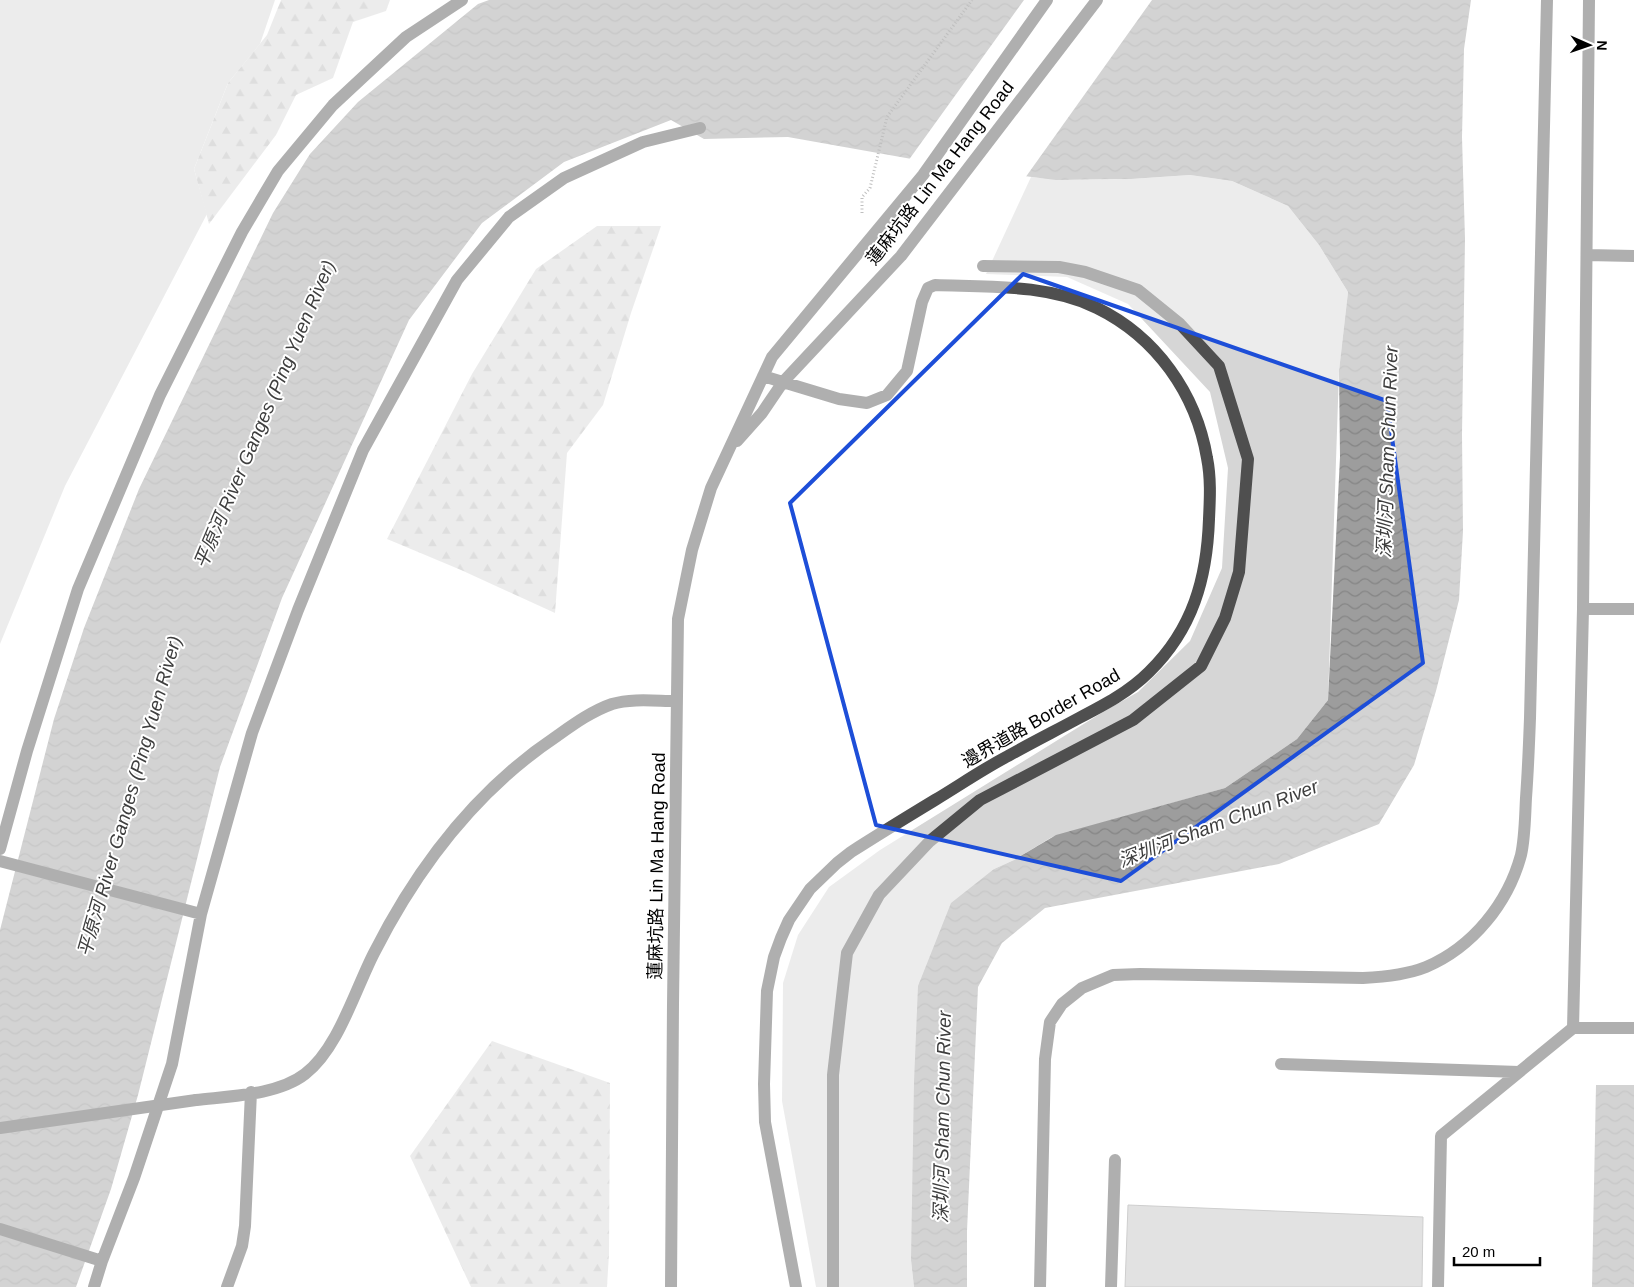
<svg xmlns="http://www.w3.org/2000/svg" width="1634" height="1287" font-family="Arial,'Noto Sans SC',sans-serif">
<defs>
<pattern id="forest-firs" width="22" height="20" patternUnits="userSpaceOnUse" patternTransform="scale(1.25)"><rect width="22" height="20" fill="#d6d6d6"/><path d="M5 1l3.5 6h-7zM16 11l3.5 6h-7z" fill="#b6b6b6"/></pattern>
<pattern id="water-waves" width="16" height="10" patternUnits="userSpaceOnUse" patternTransform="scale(1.25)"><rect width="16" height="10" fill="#9d9d9d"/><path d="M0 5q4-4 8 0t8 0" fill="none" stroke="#858585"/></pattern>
</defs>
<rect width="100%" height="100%" fill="#fff"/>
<!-- grass -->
<path fill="#d6d6d6" d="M 0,0 L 275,0 L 260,44 L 228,83 L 194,169 L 207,214 L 65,486 L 0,644 Z
M 1190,175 L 1232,181 L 1288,206 L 1319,245 L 1348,292 L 1339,371 L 1328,700 L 1297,739 L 1225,788 L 1052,837 L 1014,860 L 994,869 L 911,1260 L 914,1287 L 816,1287 L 782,1101 L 783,983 L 798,935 L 829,887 L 880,850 L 1103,712 L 1138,692 L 1190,641 L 1222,568 L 1228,468 L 1210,392 L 1128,304 L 1067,277 L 986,274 L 1031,177 C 1084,183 1137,179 1190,175 Z"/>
<!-- forest -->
<path fill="url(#forest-firs)" d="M 281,0 L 390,0 L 386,11 L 353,22 L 333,78 L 296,95 L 276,135 L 209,224 L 194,169 L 228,83 L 267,35 Z
M 597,226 L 661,226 L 631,313 L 603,405 L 567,453 L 555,613 L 461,570 L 387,539 L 472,374 L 536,269 Z
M 492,1041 L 610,1083 L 609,1254 L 607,1287 L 471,1287 L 410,1156 Z"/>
<!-- water -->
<path fill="url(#water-waves)" d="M 489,0 L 1471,0 L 1464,49 L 1462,137 L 1465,239 L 1462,434 L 1463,531 L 1459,600 L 1436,691 L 1414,765 L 1379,824 L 1279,864 L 1045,908 L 1002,943 L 978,987 L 967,1231 L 967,1287 L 914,1287 L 911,1260 L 914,1082 L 918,986 L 951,903 L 994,869 L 1014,860 L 1056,835 L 1225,788 L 1297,739 L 1328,700 L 1340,457 L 1339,371 L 1348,292 L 1319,245 L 1288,206 L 1232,181 L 1190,175 L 1131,179 L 1056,180 L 968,169 L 788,137 L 704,139 L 671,120 L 564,162 L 482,223 L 409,320 L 282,598 L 220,767 L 138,1095 L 111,1189 L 76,1287 L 0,1287 L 0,930 L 54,719 L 84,628 L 139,489 L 273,213 L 310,154 L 358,102 L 478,4 Z
M 1596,1085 L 1634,1085 L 1634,1287 L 1592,1287 Z"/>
<!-- pier -->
<path fill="#fff" d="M 1024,0 L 1152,0 L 1025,178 L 967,172 L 908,161 Z"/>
<!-- building -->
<path fill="#bfbfbf" stroke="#939393" d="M 1128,1205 L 1423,1217 L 1422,1287 L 1125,1287 Z"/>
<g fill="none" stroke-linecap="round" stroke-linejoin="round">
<!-- path -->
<path stroke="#717171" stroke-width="3" stroke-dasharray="1 2.5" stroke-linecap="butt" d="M 862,213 L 862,197 L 870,188 L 887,117 L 972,0"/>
<!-- minor -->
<path stroke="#4f4f4f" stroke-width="12" d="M 1587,255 L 1634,256
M 763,376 L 839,399 L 867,403 L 887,395 L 907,371 L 922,302 L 928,288 L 935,285 C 989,287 1048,284 1097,308 C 1156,337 1196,393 1207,458 C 1211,478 1210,498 1209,519 C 1207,578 1193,629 1149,672 C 1129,692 1104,705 1079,718 C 1055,731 1031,743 1008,756 C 983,769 960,785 935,800 C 907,817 879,834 851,852 L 837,863 L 810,889 L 789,920 L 781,938 L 774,957 L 767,991 L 764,1084 L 765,1122 L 796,1287
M 737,441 L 762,413 L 783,382 L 901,256 L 1097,0
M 1583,609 L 1634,609
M 0,849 L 27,751 L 78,589 L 160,395 L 242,232 L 278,171 L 333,105 L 406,37 L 462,0
M 0,861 L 201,914
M 1573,1028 L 1583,609 L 1589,0
M 1281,1064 L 1519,1072
M 196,1100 C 230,1096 278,1095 305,1074 C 338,1049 355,990 374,953 C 417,868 476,790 557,736 C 574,724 592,711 612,704 C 632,698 656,701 676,701
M 0,1229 L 102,1261
M 94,1287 L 102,1261 L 134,1178 L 172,1064 L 201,914 L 252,733 L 298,610 L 363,450 L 457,280 L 509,217 L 564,178 L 643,142 L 700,128
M 227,1287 L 242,1246 L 245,1226 L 251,1092
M 671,1287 L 673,1004 L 678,619 L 692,550 L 711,488 L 772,357 L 923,175 L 1047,0
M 833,1287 L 833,1075 L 847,953 L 879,895 L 930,841 L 980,800 L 1133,720 L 1201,666 L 1225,618 L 1239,572 L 1248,459 L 1219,366 L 1180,324 L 1138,290 L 1085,272 L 1059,267 L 983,266
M 1040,1287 L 1045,1059 L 1050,1022 L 1062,1004 L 1082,988 L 1113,975 L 1140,974 L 1363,978 C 1385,977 1406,975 1426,967 C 1473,947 1508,903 1521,855 C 1525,837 1525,816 1526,798 C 1528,771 1529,745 1530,718 L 1547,0
M 1111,1287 L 1115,1160
M 1438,1287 L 1441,1136 L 1573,1028 L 1634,1028"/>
<!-- minor-bridge -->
<path stroke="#4f4f4f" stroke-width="12" d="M 0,1128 L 196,1100"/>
</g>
<!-- marked area -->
<path d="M0 0H1634V1287H0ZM 1023,274 L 1387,401 L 1423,663 L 1121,881 L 876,825 L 790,503 Z" fill="#fff" fill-opacity=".55" fill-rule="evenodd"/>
<path fill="none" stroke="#1d4ed8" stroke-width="4" stroke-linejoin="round" d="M 1023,274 L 1387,401 L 1423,663 L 1121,881 L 876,825 L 790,503 Z"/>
<g text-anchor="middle" stroke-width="4" stroke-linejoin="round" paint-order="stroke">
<!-- street labels -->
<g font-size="18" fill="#000" stroke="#fff">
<text transform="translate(940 173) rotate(-52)" y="6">蓮麻坑路 Lin Ma Hang Road</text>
<text transform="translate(1041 718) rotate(-30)" y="6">邊界道路 Border Road</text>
<text transform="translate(657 866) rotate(-89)" y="6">蓮麻坑路 Lin Ma Hang Road</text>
</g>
<!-- water labels -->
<g font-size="19" font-style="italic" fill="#3e3e3e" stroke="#fff">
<text transform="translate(264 414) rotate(-67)" y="7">平原河 River Ganges (Ping Yuen River)</text>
<text transform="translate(1387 452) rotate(-88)" y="7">深圳河 Sham Chun River</text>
<text transform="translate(129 796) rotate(-74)" y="7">平原河 River Ganges (Ping Yuen River)</text>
<text transform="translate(1218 823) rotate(-21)" y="7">深圳河 Sham Chun River</text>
<text transform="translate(942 1117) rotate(-89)" y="7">深圳河 Sham Chun River</text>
</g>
</g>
<!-- north arrow -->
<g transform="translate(1589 45) rotate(92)" stroke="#ffffff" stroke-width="4" paint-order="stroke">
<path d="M0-4L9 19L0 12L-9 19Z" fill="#000000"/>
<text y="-8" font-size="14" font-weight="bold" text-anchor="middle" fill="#000000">N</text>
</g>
<!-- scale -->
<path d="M1454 1257v8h86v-8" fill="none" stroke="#000000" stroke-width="2.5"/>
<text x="1462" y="1257" font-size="15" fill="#000000" stroke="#ffffff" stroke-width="4" paint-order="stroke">20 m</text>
</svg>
